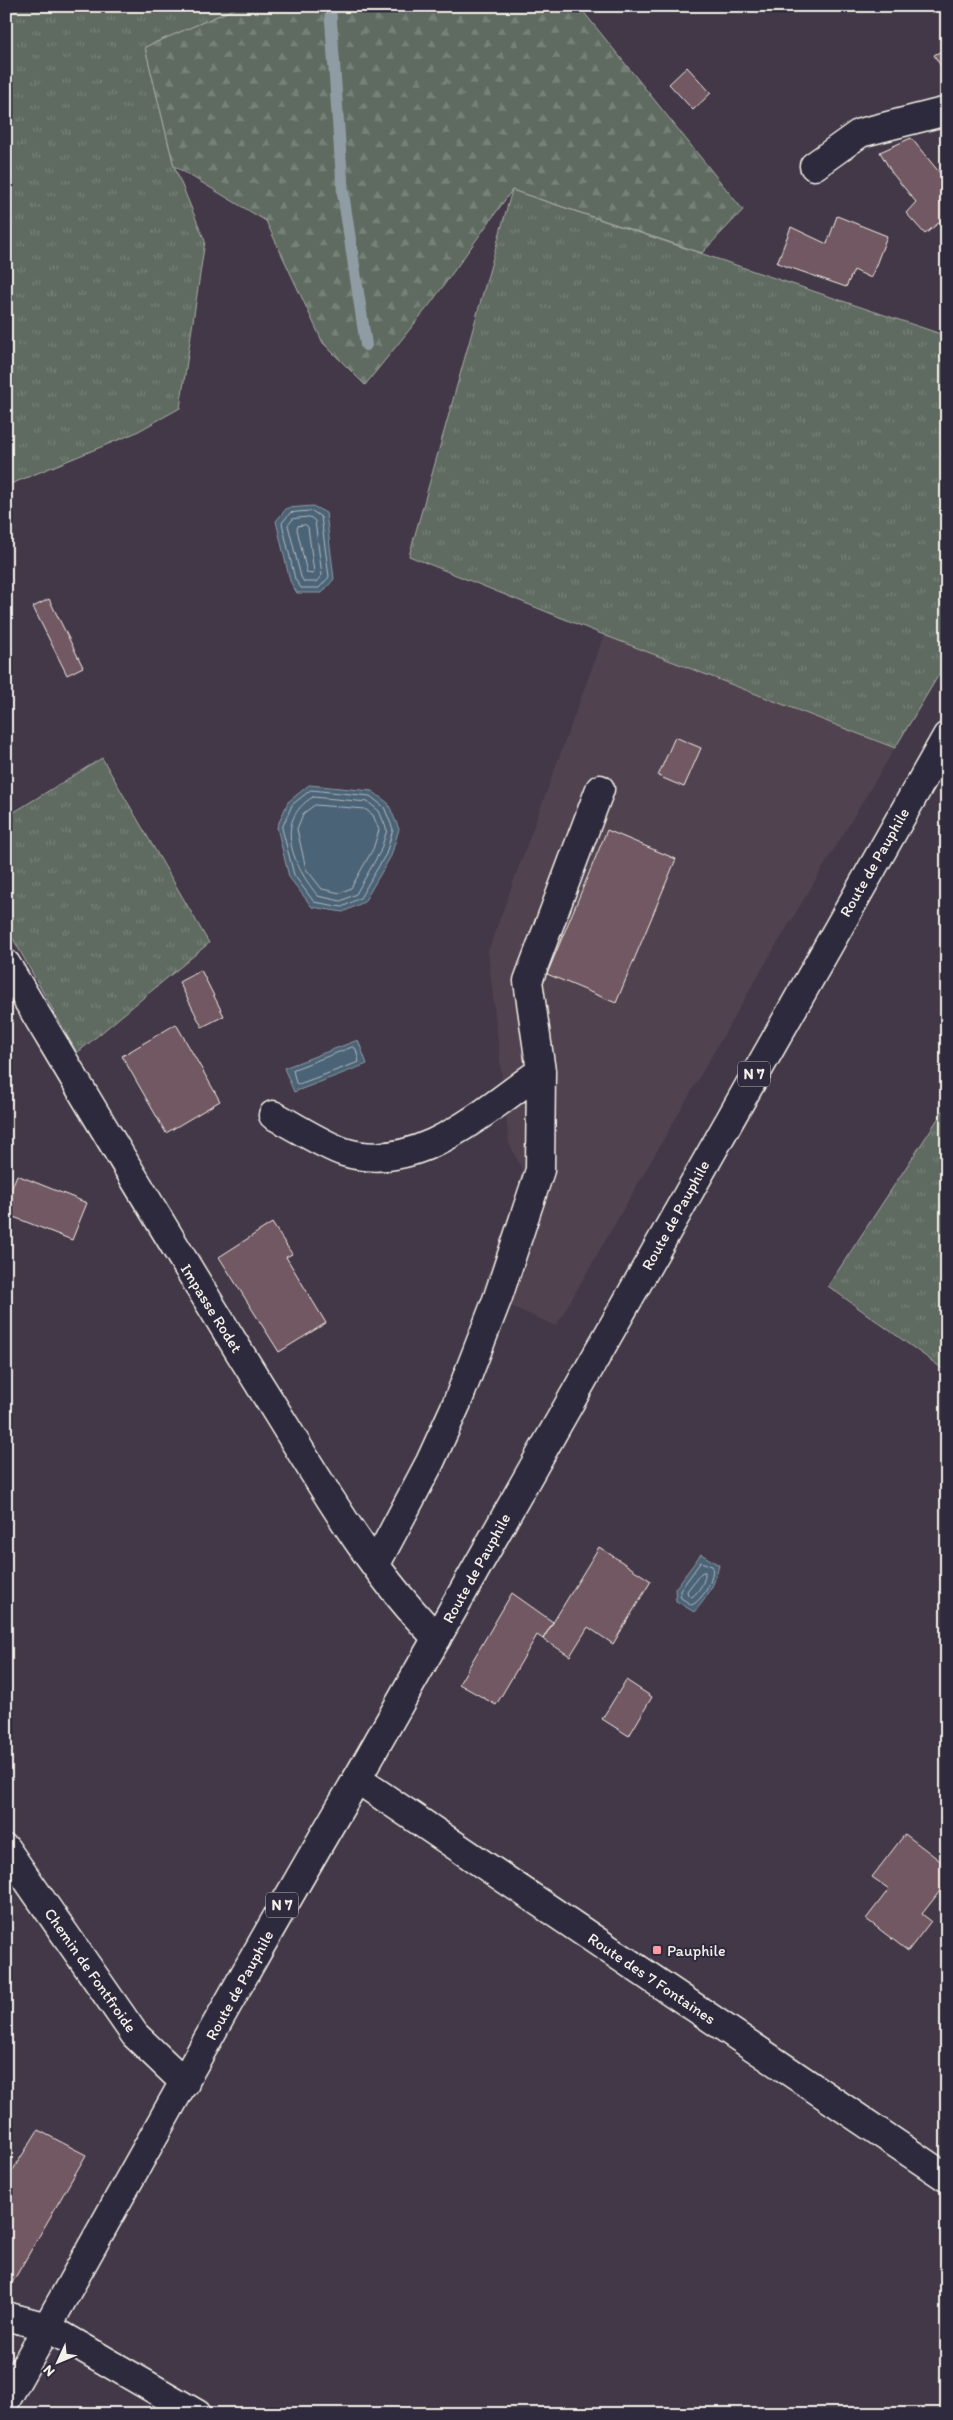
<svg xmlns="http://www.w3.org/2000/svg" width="953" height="2420" font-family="Itim,sans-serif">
<defs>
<pattern id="grass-tufts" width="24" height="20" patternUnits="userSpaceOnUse" patternTransform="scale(1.25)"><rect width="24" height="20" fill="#5e6b61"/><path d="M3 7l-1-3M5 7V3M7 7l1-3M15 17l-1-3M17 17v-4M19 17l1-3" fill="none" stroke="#768178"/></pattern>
<pattern id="forest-firs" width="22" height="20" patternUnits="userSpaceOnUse" patternTransform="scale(1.25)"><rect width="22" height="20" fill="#5e6b61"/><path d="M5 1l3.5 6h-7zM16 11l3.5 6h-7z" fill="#768178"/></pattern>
</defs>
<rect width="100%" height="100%" fill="#433848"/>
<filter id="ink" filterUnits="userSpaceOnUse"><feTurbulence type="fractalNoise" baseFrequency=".02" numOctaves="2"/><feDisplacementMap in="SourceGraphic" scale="10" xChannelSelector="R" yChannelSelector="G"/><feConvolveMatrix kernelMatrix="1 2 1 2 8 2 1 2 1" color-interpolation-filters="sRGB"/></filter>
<g filter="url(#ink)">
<!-- built -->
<path fill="#514250" d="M 604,635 L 895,748 L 756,979 L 556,1326 L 481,1293 L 523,1172 L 509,1143 L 488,951 Z"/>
<!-- grass -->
<path fill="url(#grass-tufts)" stroke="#a9aea4" d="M 6,6 L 241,6 L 145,47 L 174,166 L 205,241 L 180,408 L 135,433 L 6,486 Z
M 512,190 L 947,336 L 947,661 L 895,748 L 604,635 L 409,556 Z
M 102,758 L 209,943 L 77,1053 L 6,926 L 6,817 Z
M 947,1105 L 947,1372 L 828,1286 Z"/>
<!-- forest -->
<path fill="url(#forest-firs)" stroke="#a9aea4" d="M 241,6 L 585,6 L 582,10 L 743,210 L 702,253 L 512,190 L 431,303 L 365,385 L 323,343 L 266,221 L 174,166 L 145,47 Z"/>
<!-- water -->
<path fill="#4c6377" stroke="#8f9ca4" d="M 313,506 L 326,513 L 334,579 L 322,593 L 297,593 L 290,581 L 276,521 L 287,508 Z
M 309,785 L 372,791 L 388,803 L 399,829 L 391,856 L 364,902 L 343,912 L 312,907 L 289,877 L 277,827 L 288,802 Z
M 358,1040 L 367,1064 L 294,1092 L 284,1068 Z
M 701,1554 L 719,1565 C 715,1584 708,1597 694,1612 L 676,1601 L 675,1589 Z"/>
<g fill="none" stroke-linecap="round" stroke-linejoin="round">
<!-- shore -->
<path stroke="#b1b8bb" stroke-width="1" d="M 312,511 L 321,517 L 329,577 L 319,588 L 301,588 L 295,579 L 282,523 L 290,513 Z
M 310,517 L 315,521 L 322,575 L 316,582 L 304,582 L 301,577 L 288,525 L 293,519 Z
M 306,525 L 308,527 L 314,572 L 312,574 L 307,573 L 297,529 L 298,526 Z
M 311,790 L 370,796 L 384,807 L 393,829 L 386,854 L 360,898 L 342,907 L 314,902 L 294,875 L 282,828 L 292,805 Z
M 313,797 L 368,802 L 379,811 L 387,830 L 380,852 L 356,894 L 341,901 L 318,896 C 294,867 272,821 313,797 Z
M 315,805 L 365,809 L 373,815 L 379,830 L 373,849 L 351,888 L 340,893 L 322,889 L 306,869 L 297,829 L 303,814 Z
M 353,1047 L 356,1049 L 359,1062 L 299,1084 L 296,1083 L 293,1070 Z
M 701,1562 L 712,1566 C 715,1579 703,1599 692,1605 L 681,1598 L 680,1591 Z
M 705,1572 C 706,1581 699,1591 692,1597 L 688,1595 L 687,1591 L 701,1573 Z"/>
<!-- stream -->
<path stroke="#8f9ca4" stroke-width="12" d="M 330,6 L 343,193 L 366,345"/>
</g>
<!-- building -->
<path fill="#715962" stroke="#f4f1e8" d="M 947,48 L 947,76 L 934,55 Z
M 687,67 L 711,93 L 693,110 L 669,84 Z
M 911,138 L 944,178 L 947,175 L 947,216 L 925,234 L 906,213 L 916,202 L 892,173 L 880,152 Z
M 837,216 L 887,236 L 871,278 L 854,270 L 846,287 L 777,263 L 791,227 L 827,244 Z
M 49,599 L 83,667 L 67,675 L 33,607 Z
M 675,737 L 701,748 L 684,787 L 658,776 Z
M 607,830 L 676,859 L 616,1003 L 547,974 Z
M 201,970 L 224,1016 L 202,1027 L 179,982 Z
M 176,1024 L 220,1101 L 166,1133 L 122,1056 Z
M 17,1175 L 87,1203 L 72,1240 L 6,1214 L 6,1202 Z
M 272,1223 L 292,1254 L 286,1257 L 326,1323 L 279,1352 L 219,1257 Z
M 599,1547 L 651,1581 L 613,1644 L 588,1627 L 570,1656 L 543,1639 Z
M 512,1593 L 553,1622 L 543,1639 L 537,1635 L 496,1705 L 459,1684 Z
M 626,1680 L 652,1697 L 629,1736 L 602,1719 Z
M 905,1834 L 947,1866 L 947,1882 L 922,1914 L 931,1921 L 908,1951 L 866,1919 L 889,1889 L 872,1877 Z
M 38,2130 L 86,2155 L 8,2290 L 6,2208 L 12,2199 L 6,2196 L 6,2181 Z"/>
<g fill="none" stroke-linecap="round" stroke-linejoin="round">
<!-- minor casing -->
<g stroke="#f4f1e8" stroke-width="31">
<path id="minor" d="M 814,166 L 860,133 L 947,111
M 6,964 C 92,1108 177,1252 266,1395 C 318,1478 367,1568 437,1638
M 273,1115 C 294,1126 323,1145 344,1152 C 418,1175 485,1110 541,1071
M 376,1564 L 430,1462 L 457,1403 L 498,1297 L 540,1170 L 541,1071 L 528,981 L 600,789
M 357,1779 L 947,2178
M 6,1849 L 135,2035 L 185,2083
M 6,2316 L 47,2327 L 197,2414"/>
</g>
<!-- major casing -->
<g stroke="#f4f1e8" stroke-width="31">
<path id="major" d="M 6,2400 C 123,2193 236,1984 357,1779 L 947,736"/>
</g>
<!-- minor -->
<use href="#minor" stroke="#2f2a3d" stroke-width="28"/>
<!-- major -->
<use href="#major" stroke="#2f2a3d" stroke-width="28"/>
</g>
</g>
<!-- markers -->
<rect fill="#ff9aa2" stroke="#2f2a3d" stroke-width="2" x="652" y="1945" width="10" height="10" rx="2.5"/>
<g text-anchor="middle" stroke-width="4" stroke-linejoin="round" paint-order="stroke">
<!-- shield labels -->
<g fill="#2f2a3d" stroke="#b9b5b5" stroke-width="1">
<rect x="738" y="1061.5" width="32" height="25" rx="4"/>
<rect x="266" y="1892.5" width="32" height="25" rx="4"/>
</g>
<g font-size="15" font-weight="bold" fill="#f4f1e8">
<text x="754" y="1079">N 7</text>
<text x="282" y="1910">N 7</text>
</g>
<!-- street labels -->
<g font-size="16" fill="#f4f1e8" stroke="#2f2a3d">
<text transform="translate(874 862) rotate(-60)" y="6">Route de Pauphile</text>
<text transform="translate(675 1215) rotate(-61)" y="6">Route de Pauphile</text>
<text transform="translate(212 1308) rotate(58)" y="6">Impasse Rodet</text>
<text transform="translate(476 1568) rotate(-61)" y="6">Route de Pauphile</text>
<text transform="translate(91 1970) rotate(55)" y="6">Chemin de Fontfroide</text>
<text transform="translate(652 1978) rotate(34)" y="6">Route des 7 Fontaines</text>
<text transform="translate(239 1985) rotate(-61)" y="6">Route de Pauphile</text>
</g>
<!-- poi labels -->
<g font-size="16" fill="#f4f1e8" stroke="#2f2a3d" text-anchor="start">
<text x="667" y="1956">Pauphile</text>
</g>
</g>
<!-- margin -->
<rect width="953" height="2420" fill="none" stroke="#2f2a3d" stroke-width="25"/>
<rect x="12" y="12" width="928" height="2395" fill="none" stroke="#f4f1e8" stroke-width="2" filter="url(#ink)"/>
<!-- north arrow -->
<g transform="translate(58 2362) rotate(226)" stroke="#2f2a3d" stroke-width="4" paint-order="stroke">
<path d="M0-4L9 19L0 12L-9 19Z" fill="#f4f1e8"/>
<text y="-8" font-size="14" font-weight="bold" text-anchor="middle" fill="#f4f1e8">N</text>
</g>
</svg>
